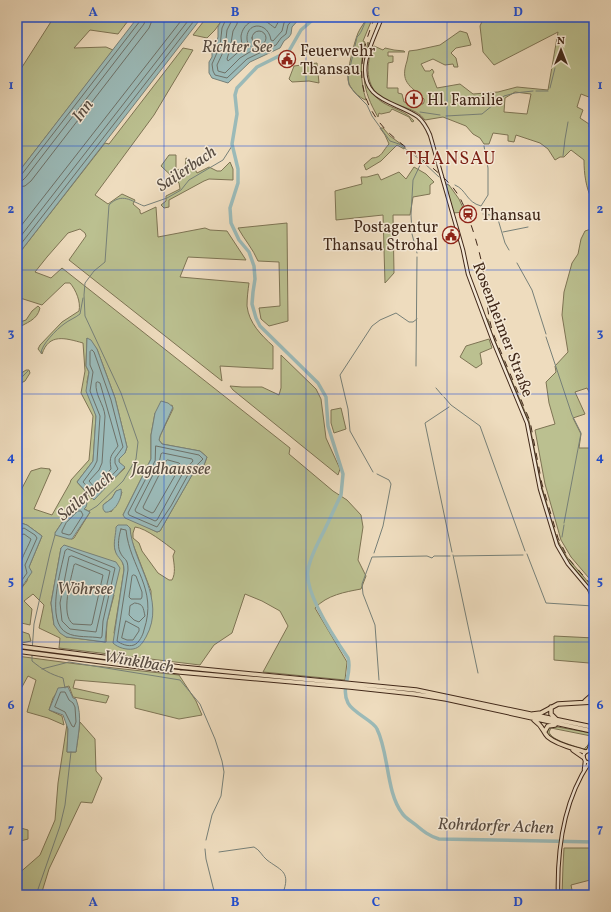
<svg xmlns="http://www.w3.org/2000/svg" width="611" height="912" font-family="Vollkorn,serif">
<rect width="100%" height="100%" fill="#eedcbe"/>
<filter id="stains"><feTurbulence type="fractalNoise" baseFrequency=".005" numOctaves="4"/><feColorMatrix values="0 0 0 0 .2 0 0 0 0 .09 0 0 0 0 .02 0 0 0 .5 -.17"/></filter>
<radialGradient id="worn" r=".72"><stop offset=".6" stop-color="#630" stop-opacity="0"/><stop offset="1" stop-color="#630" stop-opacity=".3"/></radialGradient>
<!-- green -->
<path fill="#bbc090" stroke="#7e7454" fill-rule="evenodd" d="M 54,17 L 77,17 L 81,21 L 83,17 L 131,17 L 118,34 L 90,30 L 74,48 L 106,47 L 113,50 L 17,174 L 17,75 Z
M 207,17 L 224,17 L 215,30 L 207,38 L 193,35 Z
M 368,17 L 373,17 L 363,41 L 365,42 C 360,62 360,80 366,100 C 359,98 349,88 348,80 C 347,70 354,43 358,33 C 360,28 365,22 368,17 Z
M 484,17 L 594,17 L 594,99 L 581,94 L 577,107 L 583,110 L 580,118 L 589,124 L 589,127 L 594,129 L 594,200 L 592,200 C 586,188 584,174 584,160 L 571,150 L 564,157 L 560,157 L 555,160 L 548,149 L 540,143 L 516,135 L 514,142 L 508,141 L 508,135 L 493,133 L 489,144 L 484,144 L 480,138 L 473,134 L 466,126 L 443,117 L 425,120 C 416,107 396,107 383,99 C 365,87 365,63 374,46 L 383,50 L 385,48 L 394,50 L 404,51 L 405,52 L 388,52 L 388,56 L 393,56 L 393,62 L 388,63 L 387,88 L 398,88 L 398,93 L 402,94 L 404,102 L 423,104 L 424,102 L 424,99 C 409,85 400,82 407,61 C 408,58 408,54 409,51 L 417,50 L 440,45 L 460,31 L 467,33 L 471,45 L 456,48 L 451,53 L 456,58 L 458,67 L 454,67 L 453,64 L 445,65 L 433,59 L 421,64 L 425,71 L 430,71 L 432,69 L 434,72 L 432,75 L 437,88 L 460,84 L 473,94 L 498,92 L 517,87 L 548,90 L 558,32 L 494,65 L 483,52 L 480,26 ZM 515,92 L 531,94 L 527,114 L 504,112 L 505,98 Z
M 368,42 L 369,46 C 362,66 363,89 382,102 C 393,109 406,111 414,121 L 412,122 L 409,117 L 392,109 L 390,112 L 381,114 L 379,113 L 378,117 C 362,90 361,72 368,42 Z
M 183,48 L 193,50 L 154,115 L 95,195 L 108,204 L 122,194 L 135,200 L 133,204 L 140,210 L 140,212 L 141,214 L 156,207 L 158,237 L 205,228 L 210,230 L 227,231 L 246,260 L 188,257 L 180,277 L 249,283 C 248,290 247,298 247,306 C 249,323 261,335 273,346 L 273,369 L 220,366 L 222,381 L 69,260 L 86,236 L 85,233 L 80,229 L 68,233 L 47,257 L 35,272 L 51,278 L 62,268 L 290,448 L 289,454 L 333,491 L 347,500 L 361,515 L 363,527 L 358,560 L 366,576 L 361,589 C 345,592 327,595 315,608 L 347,662 L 345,680 L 263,672 L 288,626 L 280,611 L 262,601 L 245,594 L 232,633 L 214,645 L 200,665 L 59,648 L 60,638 L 39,628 L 44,605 L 33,594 L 24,601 L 32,609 L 30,625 L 17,622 L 17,594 L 27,581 L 29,567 L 42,536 L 27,525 L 21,523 L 17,529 L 17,492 L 20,492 L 31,471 L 41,468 L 50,469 L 49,470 L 51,470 L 34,509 L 52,515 L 70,483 L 71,480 L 89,460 L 93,416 L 81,393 L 85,371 L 83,343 C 65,338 49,333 42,354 L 38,349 L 40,345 L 62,322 L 79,311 C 81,302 76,290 70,283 L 65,283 L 42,305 L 17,297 L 17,256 L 105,143 L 109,144 ZM 87,338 L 97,349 L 115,398 L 127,447 L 125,453 L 119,459 L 119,462 L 125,468 L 92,499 L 77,482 L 93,461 L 96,416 L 87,382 L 89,372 L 86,366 ZM 172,405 L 173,409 L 160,436 L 159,440 L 162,444 L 200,451 L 207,457 L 204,465 L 192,475 L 160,531 L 157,532 L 123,515 L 151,459 L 151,435 L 155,413 ZM 116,491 L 122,492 L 120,498 L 111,512 L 103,505 L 112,498 ZM 87,503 L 83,508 L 90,512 L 74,538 L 72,539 L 55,533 L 63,521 ZM 135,527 C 146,528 166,544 175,551 L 173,556 C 174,564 176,573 172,580 L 169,580 L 158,573 L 142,551 L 139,543 L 133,538 L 133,533 ZM 130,528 L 131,539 L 151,591 L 151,599 L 126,649 L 114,633 L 124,570 C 124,556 112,556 115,540 ZM 61,548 L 114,595 L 107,622 L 106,642 L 66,637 L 54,625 L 51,603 Z
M 317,63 L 319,83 L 309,81 L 292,82 L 289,79 L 294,66 Z
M 380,128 L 383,128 L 390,136 L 405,147 L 404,149 L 397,145 L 381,161 L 366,170 L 364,165 L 372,158 C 382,158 383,150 389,144 L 385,135 Z
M 169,155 L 176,155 L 176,170 L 185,168 L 186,158 L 190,160 L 197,173 L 209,167 L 217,171 L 221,171 L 230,162 L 233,169 L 233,180 L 209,179 L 204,181 L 169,200 L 169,207 L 164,208 L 161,205 L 166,201 L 166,196 L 180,189 L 179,183 L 161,166 Z
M 414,167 L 426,174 L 434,182 L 430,185 L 430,194 L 413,197 L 410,215 L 393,215 L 394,273 L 385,283 L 383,215 L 336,220 L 335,191 L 362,184 L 361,177 L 367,177 L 378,174 L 381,180 L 399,172 L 406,179 Z
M 446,184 L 449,185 L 459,199 L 465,212 L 453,213 Z
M 287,223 L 288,321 L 269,326 L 261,319 L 259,308 L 280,306 L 279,262 L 258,261 C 253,249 244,239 238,228 Z
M 594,228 L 594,401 L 587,388 L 575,392 L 585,414 L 573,418 L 581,434 L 579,448 L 594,448 L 594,584 L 571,557 L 561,540 L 545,484 L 535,430 L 555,424 L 549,403 L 546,382 L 556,372 L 555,366 L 568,352 L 562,315 L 564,292 L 572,263 L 578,254 L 581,239 L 585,231 Z
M 38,306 L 40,308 C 37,321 26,322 17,329 L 17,323 L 26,320 L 32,311 Z
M 486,319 L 488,319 L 492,334 L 529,421 L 541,484 L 557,539 L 567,557 L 594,589 L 594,597 L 584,580 L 565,558 L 556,539 L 541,484 L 528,422 Z
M 489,339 L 492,348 L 480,353 L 482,364 L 476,368 L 460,357 L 466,346 Z
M 281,355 L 316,389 L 321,399 L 326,438 L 340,469 L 338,475 L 233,390 L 230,386 L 242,387 L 262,387 L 279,395 L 281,388 Z
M 26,370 L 29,370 L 30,373 L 25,381 L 17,385 L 17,376 Z
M 341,408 L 346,429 L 334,433 L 331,423 L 331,410 Z
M 17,630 L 29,634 L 31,641 L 22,643 L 17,641 Z
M 554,636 L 594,638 L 594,665 L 589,663 L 554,660 Z
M 17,656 L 77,664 L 179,675 L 196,701 L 202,715 L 179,719 L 135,708 L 135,685 L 75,680 L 73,688 L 109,696 L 106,703 L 73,697 L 69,686 L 59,689 L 53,698 L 49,710 L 62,716 L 64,725 L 48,718 L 27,712 L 36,680 L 28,676 L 17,696 Z
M 80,722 L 95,739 L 96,771 L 102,778 L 92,803 L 81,802 L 49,869 L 41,895 L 17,895 L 17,875 L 40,855 L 55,820 L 58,783 L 67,724 L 68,729 L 67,752 L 76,752 Z
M 552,726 L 591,733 L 591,743 L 588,749 C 581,751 551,740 547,734 C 546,731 547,730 547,728 ZM 551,728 L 591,736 L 588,745 L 584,749 C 575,746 552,741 549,732 Z
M 17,827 L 28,830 L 28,839 L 17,842 Z
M 564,848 L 591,848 L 594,861 L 594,879 L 571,885 L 573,895 L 562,895 L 563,866 Z"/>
<!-- water -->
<path fill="#9bbab8" stroke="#778078" d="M 138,17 L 202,17 L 17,256 L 17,174 Z
M 223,17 L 301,17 L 292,27 L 291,34 L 289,37 L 284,41 L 280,48 L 250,62 L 228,83 L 212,78 L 209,73 L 209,62 L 212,57 L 212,51 L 216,45 L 218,37 L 218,27 Z
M 87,338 L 91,340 L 97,349 L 115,398 L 127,447 L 125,453 L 119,459 L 119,462 L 125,467 L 94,500 L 77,482 L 93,461 L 96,416 L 86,391 L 89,372 L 86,366 Z
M 161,401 L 168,403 L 173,407 L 160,436 L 159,440 L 162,444 L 200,451 L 207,457 L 204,465 L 192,475 L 160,531 L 157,532 L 125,518 L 123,515 L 151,459 L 151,435 L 155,413 Z
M 121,489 C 123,498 114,514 105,512 L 103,509 L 103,505 L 112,498 L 116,491 Z
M 85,501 L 87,503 L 86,507 L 84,509 L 90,512 L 72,539 L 69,539 L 55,535 L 55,533 L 63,521 L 81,503 Z
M 21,523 L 27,525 L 42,536 L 29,567 L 32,572 L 17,594 L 17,529 Z
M 118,525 L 127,525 L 130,528 C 133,564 167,599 146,637 C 143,642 140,648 133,649 C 127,650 118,648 113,643 L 124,570 C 124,559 117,559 115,550 C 113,543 116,534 116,527 Z
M 64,545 L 116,562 L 120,568 L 107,622 L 105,642 L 66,637 L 60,633 L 54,625 L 51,603 L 61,548 Z
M 68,687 L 73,698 L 76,699 C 83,717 78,734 76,752 L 67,752 L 68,729 L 63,715 L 49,710 L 58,688 Z"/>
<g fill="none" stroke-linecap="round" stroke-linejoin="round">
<!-- shore -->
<path stroke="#6e7168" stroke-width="1" d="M 227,17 L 222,28 L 220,46 L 212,64 L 213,71 L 215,75 L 227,78 L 247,59 L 276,45 L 281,38 L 286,34 L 288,25 L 295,17
M 232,17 L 231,22 L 227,30 L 225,48 L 217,65 L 218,71 L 225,73 L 240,58 L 253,50 C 252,47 247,44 247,39 C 246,22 268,21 271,40 L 273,41 L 282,31 L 284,23 L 288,17
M 238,17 L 237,24 L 233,31 L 230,49 L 227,59 L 228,61 L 243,48 C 242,44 241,40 241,36 C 243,24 254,17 265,21 C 269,23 272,26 275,28 L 281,17
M252 38a7 7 0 1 1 14 0a7 7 0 1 1-14 0Z
M 17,176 L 22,174 L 140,21 L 141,17
M 17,181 L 22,181 L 26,177 L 144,24 L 146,17
M 17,187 L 25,186 L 31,181 L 149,28 L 151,23 L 152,17
M 17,231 L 184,17
M 17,241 L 191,17
M 17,249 L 197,17
M 92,350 L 94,352 L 111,400 L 123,447 L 115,458 L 115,463 L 118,469 L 94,494 L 83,482 L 94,467 L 97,461 L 100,416 L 90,391 L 93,372 L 90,365 L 90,352 Z
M 98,382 L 100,383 L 118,446 C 111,456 109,456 111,469 L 94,487 L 89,481 L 99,470 L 102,463 L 105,416 C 104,404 95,396 96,383 Z
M 156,446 L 199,455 L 203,459 L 189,473 L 171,506 L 157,527 L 129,515 L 128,513 L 155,461 Z
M 163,453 L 192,459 L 193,461 L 184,471 L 157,520 L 155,521 L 136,512 L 135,510 L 159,463 L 161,454 Z
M 168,460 L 179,463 L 181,465 L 154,512 L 152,513 L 144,509 L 143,507 L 166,461 Z
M 78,511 L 81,511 L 83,515 L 71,534 L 69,535 L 62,533 L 62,531 L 66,523 Z
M 121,529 L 126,530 C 130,568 158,588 144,630 C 143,635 139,643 134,645 C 128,647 121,644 117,641 L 128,570 C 128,557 124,561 120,552 C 117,546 119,535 121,529 Z
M 17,531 L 24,528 L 35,535 L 37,538 L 25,565 L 27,573 L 17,587
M 17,536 L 24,534 L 31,539 C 27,550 18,561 21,573 L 17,579
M 68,549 L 115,568 L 103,621 L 102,636 L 101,638 C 91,636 76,638 67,633 C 45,622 61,570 65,551 Z
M 72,556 L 110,571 L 96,632 L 70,629 L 62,621 L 60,603 L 69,557 Z
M 76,564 L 103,575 L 92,624 L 91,625 L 73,624 C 60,615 71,579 74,565 Z
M 134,575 L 136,576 L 142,592 L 142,597 L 141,599 L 131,599 L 129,597 L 132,576 Z
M 135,603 C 144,604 143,608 145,616 L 139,622 L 134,620 L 129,615 L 130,606 Z
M 126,621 L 139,628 L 139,631 L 133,640 L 127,640 L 122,638 Z
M 61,692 L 65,692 L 69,700 L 73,703 L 75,707 L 76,722 L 74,727 L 72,726 L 65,712 L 55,707 Z"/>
<!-- stream -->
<path stroke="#778078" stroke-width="1" d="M 369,17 C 363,23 363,32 357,37 L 348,76 L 349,85 L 355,93 L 367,105 L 372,116 L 390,141 L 399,144 L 422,161 L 413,180 L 411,215 L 412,234 L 417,253
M 550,88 L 555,68
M 536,91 L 548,91
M 420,112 L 440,115
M 446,116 L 482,114 L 504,96 L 515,93 L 533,91
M 563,156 L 565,139 L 568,122
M 422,161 L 439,177
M 455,185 C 467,190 466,202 481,206 L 488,195 L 488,168 L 484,146
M 483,214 L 497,216 L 505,243 L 509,250
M 497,216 L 521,217
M 503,232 L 528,227
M 517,263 L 532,290 L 546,334
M 546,337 L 572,415 L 581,433 L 564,523
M 41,353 C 41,345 57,329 64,324 C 69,320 75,318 80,314 L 83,298
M 416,366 L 417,257
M 17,380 L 21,378 L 28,371
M 436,388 L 442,395
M 444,397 L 451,405 L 480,426 L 525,551
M 449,407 L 425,423 L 452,552
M 373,472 L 350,431 L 348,409 L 340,375 L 372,326 L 380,320 L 396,313 L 409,322 L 413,322 L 417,319
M 89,511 L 97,506 L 123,481 L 136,459 L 138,442 L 121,393 L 85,316 L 84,295 L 85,283 L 94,271 L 105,262 L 109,205 C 122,192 131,201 144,206 L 167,198 L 181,190 L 189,180 L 223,160 L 232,146
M 562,537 L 564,525
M 374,553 L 383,526 L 391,484 L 389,480 L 377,474
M 527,554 L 546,603 L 593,606
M 453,555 L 478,673
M 454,556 L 523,555
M 32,651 L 34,624 L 50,553 L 55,535
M 32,655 L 32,661 C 43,670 50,674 63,678 L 65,688
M 42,669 L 69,662 L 180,680 L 200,704 L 215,739 L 222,761 L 224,772 L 221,796 L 212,815 L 206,840
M 379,680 L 375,625 L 363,594 L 362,584 L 372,557 L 427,556 L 432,558 L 434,556 L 450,556
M 205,849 L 206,859 L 215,895
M 219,852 L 254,847 C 260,850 262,856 267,860 C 280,870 290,871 284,890 L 277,895
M 36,895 L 60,826 L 65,805 L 71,752"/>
<!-- river -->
<path stroke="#9bbab8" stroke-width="3.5" d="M 316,17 L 301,30 L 289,51 L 257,67 L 237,88 L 235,95 L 237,114 L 232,144 L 238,169 L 238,183 L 230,208 L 231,223 L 239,240 L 249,252 L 254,266 L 255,279 L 253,292 L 252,304 L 256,318 L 260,326 L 318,383 L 326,397 L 328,426 L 343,474 L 341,495 C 335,507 330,519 324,531 C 318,543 310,557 308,570 C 304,592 335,639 348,658 C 353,673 340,688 348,703 C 353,713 374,721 377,729 C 389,753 386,792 402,813 C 405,818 411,821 416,825 C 423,831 429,836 439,839 L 594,842"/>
<!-- secondary casing -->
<g stroke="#412819" stroke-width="4.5">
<path id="secondary" d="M 382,17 C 377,31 369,46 366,61 C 359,102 396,101 418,117 C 424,122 427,128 430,135 L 463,250 L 468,274 L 493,341 L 527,423 L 540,489 L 557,545 L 568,564 L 589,589 L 594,601
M 594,685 L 592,710 L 594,754
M 585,761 L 589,763 L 594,760
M 584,770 L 585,761 L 583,756 L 585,752 L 588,751 L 592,741
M 558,895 C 557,849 563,802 589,763"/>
</g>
<!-- highway casing -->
<g stroke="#412819" stroke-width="5.5">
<path id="highway" d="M 17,646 L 180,667 L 416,690 L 592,727
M 17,651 L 180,672 L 350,687 L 415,694 L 446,699 L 592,731
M 585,701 L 593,694
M 551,707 L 551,714 L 556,719
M 533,714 L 541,713 L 558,704 L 593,702
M 534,720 C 544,727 542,731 548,737 C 557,745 573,748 585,752
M 545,731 L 548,726 L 555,725
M 573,750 L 583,757"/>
</g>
<!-- secondary -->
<use href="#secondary" stroke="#f4e8d5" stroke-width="2.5"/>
<!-- highway -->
<use href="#highway" stroke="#eedcbe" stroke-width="3.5"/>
<!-- rail -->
<path stroke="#412819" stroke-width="1" stroke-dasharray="7 7" stroke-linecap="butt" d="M 375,17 C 358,57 353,95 386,130 C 396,140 408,149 419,157 C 435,170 452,182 461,200 C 470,218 480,251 483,270 C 487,292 486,311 493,333 L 530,421 L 542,484 L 558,538 L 568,558 L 594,588"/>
<!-- highway-bridge casing -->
<g stroke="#412819" stroke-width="5.5" stroke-linecap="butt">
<path id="highway-bridge" d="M 592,727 L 594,728
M 592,731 L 594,732"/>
</g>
<!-- highway-bridge -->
<use href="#highway-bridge" stroke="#eedcbe" stroke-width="3.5"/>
</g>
<!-- grid -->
<path fill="none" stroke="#1d4ed8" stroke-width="1" stroke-opacity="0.55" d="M 164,17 L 164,895M 306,17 L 306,895M 447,17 L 447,895M 17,146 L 594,146M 17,270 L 594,270M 17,394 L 594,394M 17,518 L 594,518M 17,642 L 594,642M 17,766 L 594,766"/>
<!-- icons -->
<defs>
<g id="civic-ring" transform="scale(0.9)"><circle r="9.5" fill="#f4e8d5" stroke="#8f2418" stroke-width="1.5"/><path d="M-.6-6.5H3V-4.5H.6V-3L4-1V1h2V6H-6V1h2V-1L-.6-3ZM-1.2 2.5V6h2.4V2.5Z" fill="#8f2418"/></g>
<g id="church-ring" transform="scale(0.9)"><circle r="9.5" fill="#f4e8d5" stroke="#8f2418" stroke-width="1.5"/><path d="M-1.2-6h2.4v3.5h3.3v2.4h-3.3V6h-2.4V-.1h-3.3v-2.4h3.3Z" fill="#8f2418"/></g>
<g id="station-ring" transform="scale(0.9)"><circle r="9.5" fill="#f4e8d5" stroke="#8f2418" stroke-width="1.5"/><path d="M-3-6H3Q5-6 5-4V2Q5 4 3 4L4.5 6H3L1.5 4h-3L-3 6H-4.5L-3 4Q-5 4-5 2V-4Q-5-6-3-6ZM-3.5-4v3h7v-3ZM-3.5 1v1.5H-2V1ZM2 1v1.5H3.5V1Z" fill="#8f2418"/></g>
</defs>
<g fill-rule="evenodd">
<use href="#civic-ring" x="287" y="59"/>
<use href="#church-ring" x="414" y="99"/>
<use href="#station-ring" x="468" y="214"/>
<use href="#civic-ring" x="451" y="235"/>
</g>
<g text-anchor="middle" stroke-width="3" stroke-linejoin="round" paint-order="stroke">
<!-- poi labels -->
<g font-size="16" fill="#412819" stroke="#f4e8d5" text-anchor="start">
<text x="300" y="56">Feuerwehr<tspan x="300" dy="18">Thansau</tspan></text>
<text x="427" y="105">Hl. Familie</text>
<text x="481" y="220">Thansau</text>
<text x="438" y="232" text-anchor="end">Postagentur<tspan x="438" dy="18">Thansau Strohal</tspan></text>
</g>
<!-- street labels -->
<g font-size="16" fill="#412819" stroke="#f4e8d5">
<text transform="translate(504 329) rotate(69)" y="6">Rosenheimer Straße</text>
</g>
<!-- water labels -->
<g font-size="17" font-style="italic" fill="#584c41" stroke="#f4e8d5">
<text x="237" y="52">Richter See</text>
<text transform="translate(82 110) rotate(-53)" y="6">Inn</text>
<text transform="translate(186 168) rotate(-34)" y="6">Sailerbach</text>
<text x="171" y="474">Jagdhaussee</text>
<text transform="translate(85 495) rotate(-40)" y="6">Sailerbach</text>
<text x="85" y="594">Wöhrsee</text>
<text transform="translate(139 661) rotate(9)" y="6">Winklbach</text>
<text transform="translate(496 825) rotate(2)" y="6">Rohrdorfer Achen</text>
</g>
<!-- quarter labels -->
<g font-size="18" letter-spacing="1" fill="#7a1f14" stroke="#f4e8d5">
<text x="451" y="164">THANSAU</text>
</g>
</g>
<!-- margin -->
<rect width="611" height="912" fill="none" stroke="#eedcbe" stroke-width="44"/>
<!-- north arrow -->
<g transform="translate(561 50)" stroke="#f4e8d5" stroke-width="3" paint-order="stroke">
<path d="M0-3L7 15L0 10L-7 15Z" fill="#412819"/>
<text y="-6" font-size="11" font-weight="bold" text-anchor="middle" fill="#412819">N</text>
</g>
<rect x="22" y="22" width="567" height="868" fill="none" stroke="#1d4ed8" stroke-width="1.5"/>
<g font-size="13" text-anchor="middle" font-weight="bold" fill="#1d4ed8">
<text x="93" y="16">A</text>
<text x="235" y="16">B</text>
<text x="376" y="16">C</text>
<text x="518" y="16">D</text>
<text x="11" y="89">1</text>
<text x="600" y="89">1</text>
<text x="11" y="213">2</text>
<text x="600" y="213">2</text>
<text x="11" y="337">3</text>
<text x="600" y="337">3</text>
<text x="11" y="461">4</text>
<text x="600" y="461">4</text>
<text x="11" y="585">5</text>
<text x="600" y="585">5</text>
<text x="11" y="709">6</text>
<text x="600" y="709">6</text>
<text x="11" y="833">7</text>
<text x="600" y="833">7</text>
<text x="93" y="906">A</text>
<text x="235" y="906">B</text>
<text x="376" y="906">C</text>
<text x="518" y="906">D</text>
</g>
<rect width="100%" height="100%" filter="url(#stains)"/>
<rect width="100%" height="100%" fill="url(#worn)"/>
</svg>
